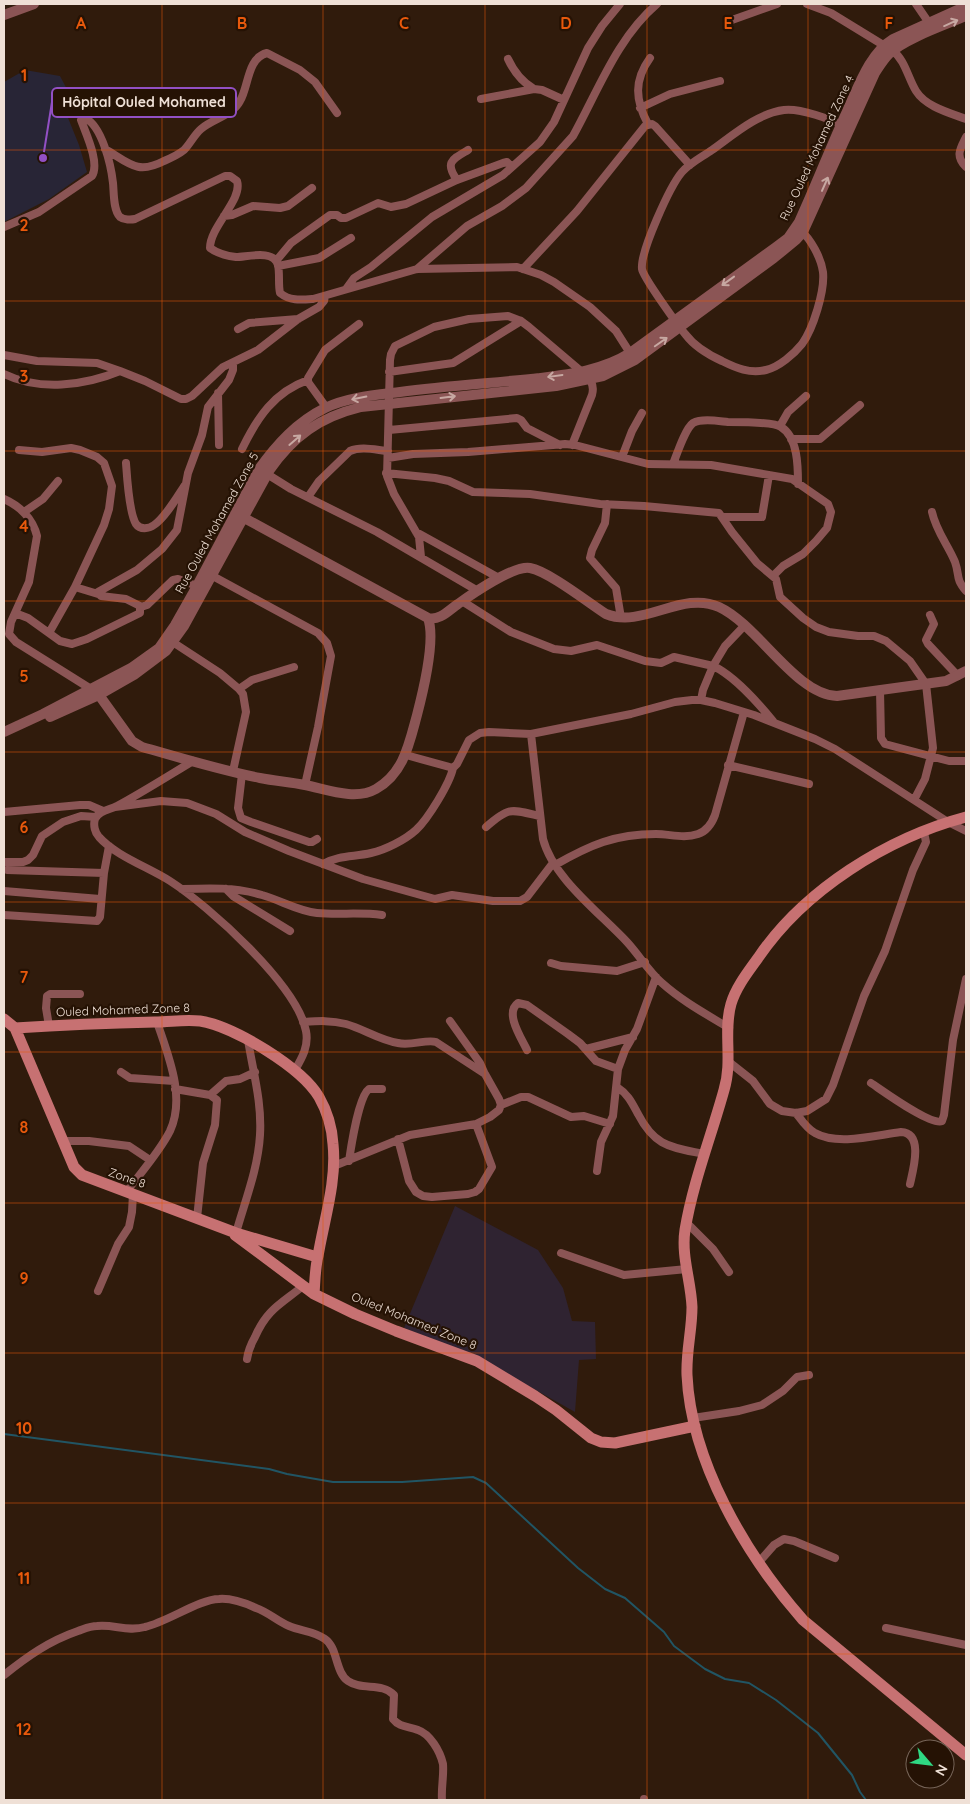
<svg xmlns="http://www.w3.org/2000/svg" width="970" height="1804" font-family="Quicksand,sans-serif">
<rect width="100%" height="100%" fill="#301b0c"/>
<!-- education -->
<path fill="#2f2331" d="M 455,1206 L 538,1250 L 563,1288 L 572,1321 L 595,1322 L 596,1359 L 579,1360 L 575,1412 L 473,1355 L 404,1328 Z"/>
<!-- medical -->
<path fill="#282536" d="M 25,70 L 60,76 L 71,97 L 62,103 L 79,145 L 87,172 L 49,199 L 4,222 L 4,82 Z"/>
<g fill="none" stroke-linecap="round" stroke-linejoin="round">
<!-- stream -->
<path stroke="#215564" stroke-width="2" d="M 4,1434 L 269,1469 L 287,1474 L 333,1482 L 402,1482 L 473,1477 L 486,1483 L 578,1568 L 605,1589 L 625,1598 L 664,1632 L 674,1646 L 705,1669 L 725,1679 L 749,1683 L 776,1700 L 818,1733 L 852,1775 L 860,1792 L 866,1800"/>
<!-- minor -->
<path stroke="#8b5555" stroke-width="8" d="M 807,4 L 831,13 L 893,51 C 905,60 908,78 916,91 C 926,107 950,113 966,119
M 916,4 L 929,23
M 732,20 L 777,4
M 508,59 C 514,72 522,82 534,89
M 481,99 L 534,89 L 542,90 L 564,100
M 640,108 L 670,94 L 720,81
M 648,124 C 635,100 634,80 650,58
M 966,137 C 960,149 955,156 966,167
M 105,149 C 129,163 137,175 164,161 C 171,158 178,155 184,150 C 190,144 194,135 201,129 C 214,118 232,116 240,101 C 249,86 247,58 267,53 L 300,70 L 315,82 L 337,113
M 457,180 C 444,162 453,159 468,150
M 224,216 L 232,215 L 253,206 L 280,208 L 288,206 L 312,188
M 4,227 L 39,212 L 92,176 C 100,163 86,134 81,120 L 85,118 C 102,126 111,165 113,183 C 114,192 113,210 120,217 C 124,220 131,220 135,219 L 225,176 L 230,176 L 237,181 C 243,200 210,226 210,248 C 217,253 227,256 236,257 C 247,257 274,249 278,265 C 280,274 278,284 280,293 C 290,301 300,300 313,299 L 417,269 L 517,267 L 541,275 L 554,282 L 590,307 L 616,331 L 630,353
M 800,230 C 811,239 821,258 823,272 C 825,291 813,329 802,344 C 794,354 779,367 766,370 C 750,374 736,368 722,361 C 709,355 695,347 686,335 C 679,327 643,277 642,269 C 640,252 670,186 682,172 C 690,163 702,157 712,150 C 733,135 758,113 784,110 C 800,108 831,119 845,127
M 276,261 L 291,243 L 330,215 L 337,215 L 341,218 L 346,218 L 378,203 L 391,207 L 406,204 L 457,180 L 503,163 L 507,162 L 512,167
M 278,266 L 319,258 L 351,238
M 417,269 L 467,226 L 502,206 L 526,188 L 573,136 C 598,91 617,38 657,4
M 523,269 L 577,211 L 645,126 L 652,124 L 655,126 L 690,165
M 346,289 L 354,278 L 371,267 L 432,217 L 503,175 L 540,142 L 554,122 L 588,48 L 602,26 L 620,4
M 238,329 L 249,323 L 298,319
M 4,355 L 37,361 L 97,363 L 120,371
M 389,372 L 453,363 L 521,321
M 4,374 C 39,391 84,386 120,371 L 145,381 L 181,399 L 186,399 L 192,396 L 223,367 L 258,350 L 298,319 L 319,307 L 324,301 L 325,296
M 218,393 L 219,445
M 326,407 L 308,382 L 308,378 L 325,350 L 359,324
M 780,426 L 788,412 L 806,396
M 389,430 L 517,418 L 521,420 L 527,428 L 560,445
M 791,439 L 820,439 L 860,405
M 242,449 C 257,418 274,392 308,380
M 19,450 L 42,452 L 71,448 L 80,450 L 97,457 L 104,463 L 112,486 L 109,509 L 104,525 L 75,587 L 49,633
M 622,457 L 632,431 L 642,413
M 388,458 L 413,454 L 468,452 L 565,444 L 575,445 L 648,464 L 711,465 L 792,479 L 828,504 L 831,512 L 827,528 L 816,541 L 803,554 L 783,566 L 773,576
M 126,463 C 127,477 129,513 136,524 C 140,530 149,529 154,525 C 165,518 177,497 185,485
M 673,464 C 677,454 685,429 693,423 C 702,418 718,421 728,422 C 738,422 774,422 781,427 C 798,437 798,467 798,484
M 386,473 L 435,478 L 449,481 L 473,492 L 530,494 L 600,504 L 644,506 L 719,513 L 732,532 L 757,563 L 776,579 L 780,597 L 803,618 L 816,627 L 829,632 L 858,636 L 874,636 L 886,641 L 910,661 L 926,684 L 933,748 L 925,779 L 914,800
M 267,474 L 291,489 L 377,532 L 478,591
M 308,497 L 319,481 L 350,451 C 361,446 376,450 388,451
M 4,499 C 20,506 33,519 37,536 L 29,582 L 11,622 L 9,634 L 16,642 L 91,689
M 607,504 L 605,523 L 592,550 L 590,558 L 616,588 L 621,618
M 24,512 L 43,499 L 58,481
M 932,512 C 936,531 948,545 955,562 C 960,576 955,578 966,591
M 723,517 L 762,517 L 769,475
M 416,532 L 499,578
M 421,557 L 419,537 L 394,494 L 387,476 L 390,360 L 391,354 L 395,346 L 434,327 L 469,319 L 508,316 L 521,321 L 529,327 L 582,372 C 590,379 595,384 592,395 L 572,445
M 209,574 L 318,633 L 327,643 L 331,656 L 318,727 L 305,785
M 75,587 L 98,594
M 462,601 L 511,632 L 554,649 L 571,651 L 597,645 L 645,661 L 661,663 L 674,657 L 713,666 L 703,690 L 701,700
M 141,607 L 147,605 L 173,580 L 178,579 L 197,586
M 15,613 L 28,618 L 60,641 L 72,644 L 87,639 L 140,613 L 140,606 L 126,599 L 101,596 L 98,592 L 137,570 L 162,549 L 177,530 L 188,473 L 202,435 L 208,407 L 229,380 L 233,370 L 233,363
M 930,615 L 934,624 L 926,640 L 928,644 L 958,676
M 745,625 L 725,646 L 713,666 C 733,675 759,704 773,721
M 168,639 L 220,673 L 239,689 L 243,694 L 246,712 L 233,771
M 239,689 L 252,680 L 294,667
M 880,690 L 881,738 L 885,744 L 949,761 L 966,761
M 531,734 L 543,839 C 553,878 600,913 627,942 C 639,955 649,972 662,983 C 682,1001 706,1014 729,1028
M 406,755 L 453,768 L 457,764 L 469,740 L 480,733 L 489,732 L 531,734 L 631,714 L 675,702 L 692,700 L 701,700 L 715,703 L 754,715 L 815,739 L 835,749 L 948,822 L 966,831
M 193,761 C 168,776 143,792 117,806 C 110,810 99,810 95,819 C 93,825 95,833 99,837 C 116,856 148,867 170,881 C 209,906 297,985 306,1031 C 309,1046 302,1058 295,1070
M 728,765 L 809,784
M 242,774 L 238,808 L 241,818 L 251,822 L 309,842 L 312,842 L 317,839
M 115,807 L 161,801 L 187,803 L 216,814 L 245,832 L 289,851 L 363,879 L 435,899 L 452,895 L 493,901 L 520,901 L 527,897 L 553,863
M 4,812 L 80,805 L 89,805 L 103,811
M 486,827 C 509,807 510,809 539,816
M 4,862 L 23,862 L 28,860 L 33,855 L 42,836 L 63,822 L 81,816 L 96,817
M 323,864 C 339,855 354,857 371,853 C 385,850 405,840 416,830 C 428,819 450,783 453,768
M 555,865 C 590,845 615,834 656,834 C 670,834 684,839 698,834 C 707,831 712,823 715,815 L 744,712
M 7,870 L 104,873 L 109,846
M 182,889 C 209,888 236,887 262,895 C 280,900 298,911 317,913 C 338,915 360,912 382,915
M 226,889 L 233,896 L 290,931
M 4,891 L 100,899
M 4,915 L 97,921 L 100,917 L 104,873
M 551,963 L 561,966 L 617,971 L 645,962
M 450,1021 L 480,1063 L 484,1072
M 303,1022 C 318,1021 331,1020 346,1024 C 364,1029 379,1040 398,1043 C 411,1046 427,1039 436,1042 L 485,1074 L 499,1099 L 501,1105 L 499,1110 L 490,1117 L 476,1124 L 410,1135 L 334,1166
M 49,1026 L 46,1008 L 47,996 L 50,994 L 80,994
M 586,1049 L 633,1037
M 527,1050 C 522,1039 504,1013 518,1003 L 527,1005 L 568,1034 L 580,1043 L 596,1061 L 618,1069
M 729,1062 L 753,1081 L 770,1104 L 782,1111 L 796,1113 L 807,1111 L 826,1099 L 833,1085 L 864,996 L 885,951 L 913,870 L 926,842 L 924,832
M 121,1072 L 130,1078 L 174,1081
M 871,1083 C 883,1091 931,1126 942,1121 L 944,1115 L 953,1040 L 966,979
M 617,1087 C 628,1094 632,1103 638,1114 C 655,1147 671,1147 704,1154
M 175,1089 L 210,1095 L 217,1100 L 215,1125 L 203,1163 L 197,1218
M 210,1095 L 226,1081 L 240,1079 L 255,1072
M 501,1105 L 521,1097 L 528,1097 L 571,1117 L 584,1116 L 610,1124
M 796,1113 C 802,1121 807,1129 815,1133 C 838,1146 876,1135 901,1132 C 924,1133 913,1170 910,1184
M 398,1139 L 409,1181 L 416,1192 L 423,1196 L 432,1197 L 468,1194 L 475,1192 L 479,1189 L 492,1167 L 476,1124
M 63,1141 L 89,1141 L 129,1146 L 150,1160
M 349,1161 C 351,1147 359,1096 369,1089 L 382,1089
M 597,1171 L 601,1142 L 613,1116 L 618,1069 L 625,1050 L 637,1029 L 656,977
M 127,1191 C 140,1174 160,1151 170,1131 C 186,1097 168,1055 157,1022
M 687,1223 L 713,1249 L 729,1272
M 236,1233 C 245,1201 258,1169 260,1135 C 262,1102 253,1072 248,1040
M 561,1253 L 624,1275 L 687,1269
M 98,1291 L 118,1244 L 129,1227 L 132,1212 L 133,1194
M 247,1359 C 248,1351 251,1344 255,1337 C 267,1309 281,1304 303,1286
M 693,1418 L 739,1411 L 762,1405 L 783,1391 L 797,1377 L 809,1375
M 759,1562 L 774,1545 L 784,1539 L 794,1541 L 835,1558
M 886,1628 L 966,1645
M 4,1675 C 28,1656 49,1641 78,1631 C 84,1629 90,1626 97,1626 C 114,1624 127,1632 145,1627 C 167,1622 200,1599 219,1599 C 231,1598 245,1603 256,1608 C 268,1612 277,1621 289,1626 C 301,1631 314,1631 325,1639 C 338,1648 335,1672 348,1681 C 362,1691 382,1682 394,1695 L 393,1719 C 400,1728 409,1726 418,1730 C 430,1734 440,1751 443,1764 C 444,1776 441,1788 442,1800
M 644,1799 L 644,1800"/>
<!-- tertiary -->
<path stroke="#8b5555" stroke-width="10" d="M 4,15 L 34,4
M 237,514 L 428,618 C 440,621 449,610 458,604 C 472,594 514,565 530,568 C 548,571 589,603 606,614 C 643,629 682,590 719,607 C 758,625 796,695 837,696 L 946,681 L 966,671
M 93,691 L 99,695 L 132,741 L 142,747 C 181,758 220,770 260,778 C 275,781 290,782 305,785 C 326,789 355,801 376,789 C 404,773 409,744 417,715 C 423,692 436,640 428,618
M 50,717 L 99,695 L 134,675 L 166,651 L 184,626 L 269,471 C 293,436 320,417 361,407 L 556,386 L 603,376 L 635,360 L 774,258 L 796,240 L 803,232 L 875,73 C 879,67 883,60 889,54 C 904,39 945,25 966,16
M 4,732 L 43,714 L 131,668 L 159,648 L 175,625 L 192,595 L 259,469 C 277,444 297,422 325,408 C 348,397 375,395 400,392 C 446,386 493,383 540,378 C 571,374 603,370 630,353 L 776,247 L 788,238 L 799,222 C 816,185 831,146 848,109 C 859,85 870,53 893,39 L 966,6"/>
<!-- secondary -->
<path stroke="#c77172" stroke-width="11" d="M 966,817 C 887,838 804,890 758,958 C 748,972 736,987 731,1004 C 723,1031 733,1061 724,1090 C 711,1137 693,1182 685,1230 C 681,1256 691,1281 692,1307 C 692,1330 686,1352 687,1375 C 691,1462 746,1555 803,1620 L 966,1755
M 4,1019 L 15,1028 C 61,1025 108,1023 155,1022 C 170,1022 185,1019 200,1021 C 234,1026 302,1068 319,1097 C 327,1111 332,1128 333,1144 C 337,1181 324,1220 318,1256 C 315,1268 315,1281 314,1294 L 355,1314 L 396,1331 L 477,1361 L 535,1396 L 556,1410 L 591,1438 L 601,1442 L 615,1443 L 695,1426
M 15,1028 L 74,1167 L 82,1175 L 236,1233 L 317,1257
M 235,1235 L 314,1294"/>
</g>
<!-- one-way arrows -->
<defs><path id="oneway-shaft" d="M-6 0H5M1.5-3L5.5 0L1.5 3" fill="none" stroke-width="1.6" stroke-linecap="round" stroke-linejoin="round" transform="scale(1.25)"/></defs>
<g stroke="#c7a8a2">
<use href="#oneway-shaft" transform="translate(951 23) rotate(-24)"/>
<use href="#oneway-shaft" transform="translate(825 184) rotate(-66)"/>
<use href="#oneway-shaft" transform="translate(728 281) rotate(144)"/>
<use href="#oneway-shaft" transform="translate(661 342) rotate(-35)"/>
<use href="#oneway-shaft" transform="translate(555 376) rotate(172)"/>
<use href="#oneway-shaft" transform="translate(448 397) rotate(-7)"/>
<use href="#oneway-shaft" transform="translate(359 398) rotate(169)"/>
<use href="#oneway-shaft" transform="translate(295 440) rotate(-41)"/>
</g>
<!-- grid -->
<path fill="none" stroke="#e8590c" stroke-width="1" stroke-opacity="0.55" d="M 162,4 L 162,1800M 323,4 L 323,1800M 485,4 L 485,1800M 647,4 L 647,1800M 808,4 L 808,1800M 4,150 L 966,150M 4,301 L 966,301M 4,451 L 966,451M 4,601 L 966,601M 4,752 L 966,752M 4,902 L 966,902M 4,1052 L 966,1052M 4,1203 L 966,1203M 4,1353 L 966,1353M 4,1503 L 966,1503M 4,1654 L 966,1654"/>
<g text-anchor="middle" stroke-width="4.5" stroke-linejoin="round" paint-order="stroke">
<!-- street labels -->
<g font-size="12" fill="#efe0d6" stroke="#251204">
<text transform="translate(817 148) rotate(-65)" y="4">Rue Ouled Mohamed Zone 4</text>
<text transform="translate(217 523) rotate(-61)" y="4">Rue Ouled Mohamed Zone 5</text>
<text transform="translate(123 1010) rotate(-2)" y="4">Ouled Mohamed Zone 8</text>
<text transform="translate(127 1178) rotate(19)" y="4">Zone 8</text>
<text transform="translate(414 1321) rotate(22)" y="4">Ouled Mohamed Zone 8</text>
</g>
</g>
<g font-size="16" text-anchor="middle" font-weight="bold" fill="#e8590c" stroke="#251204" stroke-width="4.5" stroke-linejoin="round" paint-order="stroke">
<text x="81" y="29">A</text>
<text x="242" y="29">B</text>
<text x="404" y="29">C</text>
<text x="566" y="29">D</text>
<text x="728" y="29">E</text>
<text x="889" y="29">F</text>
<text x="24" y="81">1</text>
<text x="24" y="231">2</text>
<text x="24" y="382">3</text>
<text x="24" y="532">4</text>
<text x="24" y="682">5</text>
<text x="24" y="833">6</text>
<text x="24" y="983">7</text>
<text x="24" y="1133">8</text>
<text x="24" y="1284">9</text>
<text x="24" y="1434">10</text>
<text x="24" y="1584">11</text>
<text x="24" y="1735">12</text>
</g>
<!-- callouts -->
<path fill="none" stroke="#9250c4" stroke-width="2" d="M43 158L52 102"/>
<circle fill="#9250c4" stroke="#251204" stroke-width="2" cx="43" cy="158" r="5"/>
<rect fill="#251204" stroke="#9250c4" stroke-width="2" x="52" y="88" width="184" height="29" rx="5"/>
<g font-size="14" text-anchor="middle" font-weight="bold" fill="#efe0d6">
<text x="144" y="107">Hôpital Ouled Mohamed</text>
</g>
<!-- border -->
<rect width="970" height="1804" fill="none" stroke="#efe0d6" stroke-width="10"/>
<!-- north arrow -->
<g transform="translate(930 1764) rotate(118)"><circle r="24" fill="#251204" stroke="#766458"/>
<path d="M0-4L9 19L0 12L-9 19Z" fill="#2fd883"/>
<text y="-8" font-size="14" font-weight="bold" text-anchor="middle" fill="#efe0d6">N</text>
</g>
</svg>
